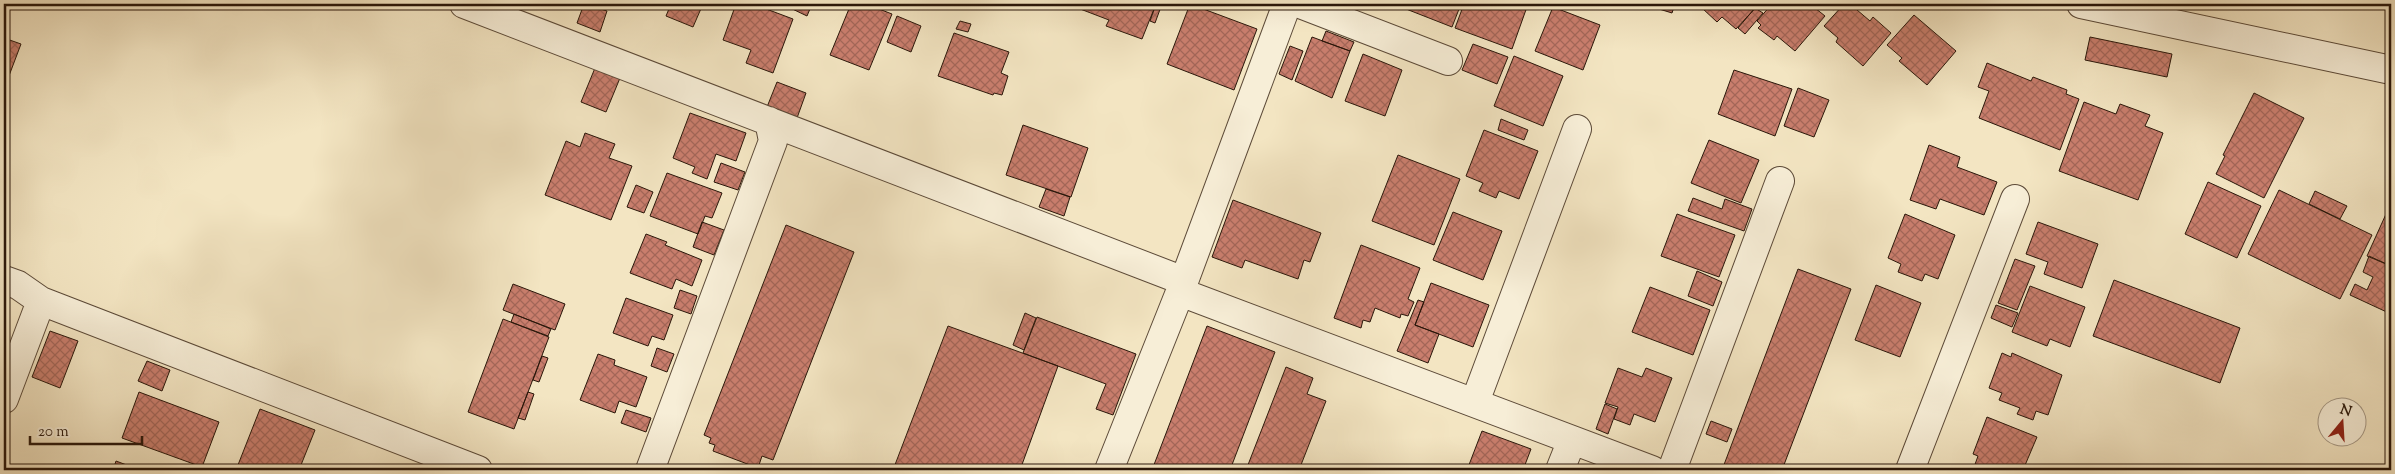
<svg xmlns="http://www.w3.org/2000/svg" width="2395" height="474" font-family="'Sorts Mill Goudy',serif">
<defs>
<pattern id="building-cross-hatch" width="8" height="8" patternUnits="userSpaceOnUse" patternTransform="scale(1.25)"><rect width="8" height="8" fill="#c97e6d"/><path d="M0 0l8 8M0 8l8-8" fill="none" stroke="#a36658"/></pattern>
</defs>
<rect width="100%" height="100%" fill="#f3e5c2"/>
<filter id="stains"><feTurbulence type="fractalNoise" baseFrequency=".004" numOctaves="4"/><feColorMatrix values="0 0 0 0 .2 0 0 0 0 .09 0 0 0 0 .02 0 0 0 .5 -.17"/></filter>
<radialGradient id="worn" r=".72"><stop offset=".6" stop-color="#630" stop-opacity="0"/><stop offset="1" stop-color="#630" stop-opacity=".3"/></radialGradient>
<!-- building -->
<path fill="url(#building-cross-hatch)" stroke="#2a170a" d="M 528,4 L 544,4 L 542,9 Z
M 584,4 L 607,11 L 600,32 L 577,23 Z
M 671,4 L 703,4 L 693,27 L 666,16 Z
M 736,4 L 753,4 L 793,19 L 773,73 L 746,63 L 751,50 L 723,40 Z
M 782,4 L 812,4 L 807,16 Z
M 851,4 L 866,4 L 892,14 L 869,70 L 830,55 Z
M 1076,4 L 1156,4 L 1142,39 L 1106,26 L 1109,20 L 1075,7 Z
M 1156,4 L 1162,4 L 1155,23 L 1150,21 Z
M 1190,4 L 1257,29 L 1234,90 L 1167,64 Z
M 1402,4 L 1461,4 L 1452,27 L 1401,7 Z
M 1464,4 L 1528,4 L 1512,49 L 1455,28 Z
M 1643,4 L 1675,4 L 1672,13 Z
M 1705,4 L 1759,4 L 1736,29 L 1722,17 L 1717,22 L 1702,8 Z
M 1772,4 L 1810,4 L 1825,16 L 1795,51 L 1777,36 L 1774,40 L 1758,28 L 1761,25 L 1757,21 Z
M 1825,4 L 1839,4 L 1834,10 Z
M 1844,4 L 1850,4 L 1870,21 L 1873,17 L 1891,33 L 1863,66 L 1836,42 L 1838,38 L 1824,26 Z
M 1553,7 L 1600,25 L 1583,70 L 1535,51 Z
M 1755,8 L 1763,13 L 1745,34 L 1738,28 Z
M 1914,15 L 1956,51 L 1927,85 L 1899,61 L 1902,58 L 1887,45 Z
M 897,16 L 921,26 L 911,52 L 887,42 Z
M 960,21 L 971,24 L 968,32 L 956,29 Z
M 1326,31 L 1354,42 L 1350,51 L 1322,41 Z
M 954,33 L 1009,52 L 1001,73 L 1008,76 L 1002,95 L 994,93 L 993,95 L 938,76 Z
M 1312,37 L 1350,51 L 1332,98 L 1295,81 Z
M 2090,37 L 2172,54 L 2167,77 L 2085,60 Z
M 4,38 L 21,44 L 4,89 Z
M 1473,44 L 1508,57 L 1497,84 L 1462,70 Z
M 1290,46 L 1303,51 L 1292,80 L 1279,74 Z
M 1363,54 L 1402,70 L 1385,116 L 1345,101 Z
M 1514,56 L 1563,76 L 1543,126 L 1494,106 Z
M 1987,63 L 2031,81 L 2033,77 L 2067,90 L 2066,94 L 2079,99 L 2060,150 L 1979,118 L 1989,91 L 1978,87 Z
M 595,68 L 620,78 L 606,112 L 581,102 Z
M 1734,70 L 1792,89 L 1775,136 L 1718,114 Z
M 777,82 L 806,93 L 797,118 L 767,107 Z
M 1798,88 L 1829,100 L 1814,137 L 1784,126 Z
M 2254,93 L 2304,118 L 2264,198 L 2216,174 L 2225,156 L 2223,155 Z
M 2084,102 L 2116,114 L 2120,104 L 2150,115 L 2145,126 L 2163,133 L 2138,200 L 2059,171 Z
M 690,113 L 746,133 L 736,161 L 716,154 L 707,179 L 692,173 L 695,167 L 673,158 Z
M 1501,119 L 1528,130 L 1524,140 L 1498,130 Z
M 1023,125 L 1088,148 L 1071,197 L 1006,175 Z
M 1484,130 L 1538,151 L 1519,199 L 1499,191 L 1496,198 L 1479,191 L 1483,183 L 1466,176 Z
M 585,133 L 615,144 L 609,158 L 632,166 L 611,220 L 545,195 L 566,141 L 580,147 Z
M 1709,140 L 1759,160 L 1741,203 L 1691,183 Z
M 1929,145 L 1960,157 L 1957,167 L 1997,182 L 1984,215 L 1940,199 L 1936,209 L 1910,200 Z
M 1398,155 L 1460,179 L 1434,245 L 1372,221 Z
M 721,163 L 745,172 L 738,190 L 714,182 Z
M 667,173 L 722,193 L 712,218 L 705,216 L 698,234 L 650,216 Z
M 2208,182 L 2261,206 L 2237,258 L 2185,234 Z
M 636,185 L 653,192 L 644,213 L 627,207 Z
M 1046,189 L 1070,197 L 1064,216 L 1039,207 Z
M 2279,190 L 2372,235 L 2340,299 L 2248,254 Z
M 2315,191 L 2347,206 L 2340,219 L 2309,204 Z
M 1693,198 L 1722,209 L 1725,199 L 1752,209 L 1744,231 L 1688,211 Z
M 1233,200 L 1321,233 L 1310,262 L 1304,260 L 1298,279 L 1245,260 L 1242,268 L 1212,257 Z
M 2391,203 L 2391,266 L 2367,256 Z
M 1453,212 L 1502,231 L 1483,280 L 1433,260 Z
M 1677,214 L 1735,235 L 1719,277 L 1661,256 Z
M 1905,214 L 1955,235 L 1938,279 L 1925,274 L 1922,281 L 1898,272 L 1901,264 L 1888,258 Z
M 702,222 L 724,230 L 714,255 L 693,247 Z
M 2038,222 L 2098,244 L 2082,288 L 2044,274 L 2048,262 L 2026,254 Z
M 786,225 L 854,252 L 773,460 L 762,456 L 758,468 L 713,451 L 715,445 L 709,443 L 711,438 L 704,435 Z
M 646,234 L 667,242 L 665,245 L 702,260 L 692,286 L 676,279 L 672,289 L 630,273 Z
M 1361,245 L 1420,268 L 1408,299 L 1414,302 L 1408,316 L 1401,314 L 1400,318 L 1375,308 L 1370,322 L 1363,320 L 1361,328 L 1334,318 Z
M 2369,256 L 2391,266 L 2391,314 L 2350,295 L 2355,284 L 2367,290 L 2373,277 L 2363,272 Z
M 2015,259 L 2035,266 L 2017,310 L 1998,303 Z
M 1798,269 L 1851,289 L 1782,470 L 1767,470 L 1750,464 L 1748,470 L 1722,470 Z
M 1697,271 L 1722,282 L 1713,306 L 1688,296 Z
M 2114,280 L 2240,328 L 2220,383 L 2093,336 Z
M 1431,283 L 1489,305 L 1473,347 L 1415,325 Z
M 513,284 L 565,304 L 555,330 L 503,310 Z
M 1876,285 L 1921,303 L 1900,357 L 1855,340 Z
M 2030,286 L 2085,307 L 2070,347 L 2050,339 L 2047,346 L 2012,332 Z
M 1650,287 L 1710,310 L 1693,355 L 1632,332 Z
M 680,290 L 697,296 L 691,314 L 674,308 Z
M 626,298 L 673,315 L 664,340 L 652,336 L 648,346 L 613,333 Z
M 1418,300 L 1424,302 L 1415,325 L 1439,334 L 1428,363 L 1397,351 Z
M 1996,305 L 2018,313 L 2012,327 L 1991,318 Z
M 1025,313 L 1036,318 L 1024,350 L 1013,345 Z
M 514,314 L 551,329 L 548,336 L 511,322 Z
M 1037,317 L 1136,354 L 1113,415 L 1096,409 L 1106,384 L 1023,353 Z
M 503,319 L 549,337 L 514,429 L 468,412 Z
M 948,326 L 1058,366 L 1020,470 L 893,470 Z
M 1207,326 L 1275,352 L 1230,470 L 1152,470 Z
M 50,331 L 78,341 L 60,388 L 32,377 Z
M 657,348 L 674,354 L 667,372 L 651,366 Z
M 2002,353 L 2011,357 L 2012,353 L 2062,375 L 2048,415 L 2036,411 L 2033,420 L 2017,414 L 2020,408 L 1999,400 L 2002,393 L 1989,388 Z
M 598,354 L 615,360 L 614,365 L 647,377 L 636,407 L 619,401 L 615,413 L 580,400 Z
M 542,356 L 548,358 L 539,382 L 533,380 Z
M 147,361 L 170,370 L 162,391 L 138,381 Z
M 1286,367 L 1313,378 L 1307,394 L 1326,401 L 1299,470 L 1246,470 Z
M 1618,368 L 1642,377 L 1646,368 L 1672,378 L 1655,422 L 1634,414 L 1630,425 L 1614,419 L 1618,407 L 1605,403 Z
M 139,392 L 219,422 L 202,467 L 122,438 Z
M 528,392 L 534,394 L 525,420 L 518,418 Z
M 1605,404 L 1617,409 L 1608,434 L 1596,429 Z
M 260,409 L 315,430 L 299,470 L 236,470 Z
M 626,410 L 651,418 L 646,432 L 621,423 Z
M 1987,417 L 2037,437 L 2023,470 L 1973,470 L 1978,456 L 1973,454 Z
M 1711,421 L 1732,429 L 1727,442 L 1706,434 Z
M 1482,431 L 1531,449 L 1523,470 L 1467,470 Z
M 116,461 L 140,470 L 113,470 Z"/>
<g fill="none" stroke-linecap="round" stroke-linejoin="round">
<!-- minor casing -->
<g stroke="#5c4a38" stroke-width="30">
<path id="minor" d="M 464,4 L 1184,281
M 1300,4 L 1448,61
M 2081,4 L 2391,70
M 4,280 L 18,285 L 41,301 L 478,470
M 1180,292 L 1652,470
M 4,399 L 41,301
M 1475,402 L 1577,129
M 650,470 L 773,141 L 769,121
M 1109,470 L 1180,292 L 1287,4
M 1560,470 L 1572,440
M 1672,470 L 1780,181
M 1910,470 L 2015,199"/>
</g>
<!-- minor -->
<use href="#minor" stroke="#f7eed7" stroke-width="28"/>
</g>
<!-- margin -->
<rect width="2395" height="474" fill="none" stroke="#f3e5c2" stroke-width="20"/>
<rect x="5" y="5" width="2385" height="464" fill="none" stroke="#2a170a" stroke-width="2.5"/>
<rect x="10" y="10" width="2375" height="454" fill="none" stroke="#2a170a"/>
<!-- north arrow -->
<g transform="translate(2342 422) rotate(18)"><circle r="24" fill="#f7eed7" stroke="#a59885"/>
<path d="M0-4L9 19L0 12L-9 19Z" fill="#8f2418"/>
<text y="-8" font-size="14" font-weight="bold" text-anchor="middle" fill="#2a170a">N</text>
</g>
<!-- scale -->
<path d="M30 436v8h112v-8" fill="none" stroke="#2a170a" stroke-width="2.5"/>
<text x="38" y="436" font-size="15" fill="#2a170a" stroke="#f7eed7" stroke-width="4" paint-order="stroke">20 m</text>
<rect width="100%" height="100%" filter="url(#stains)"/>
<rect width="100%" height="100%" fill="url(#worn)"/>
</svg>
